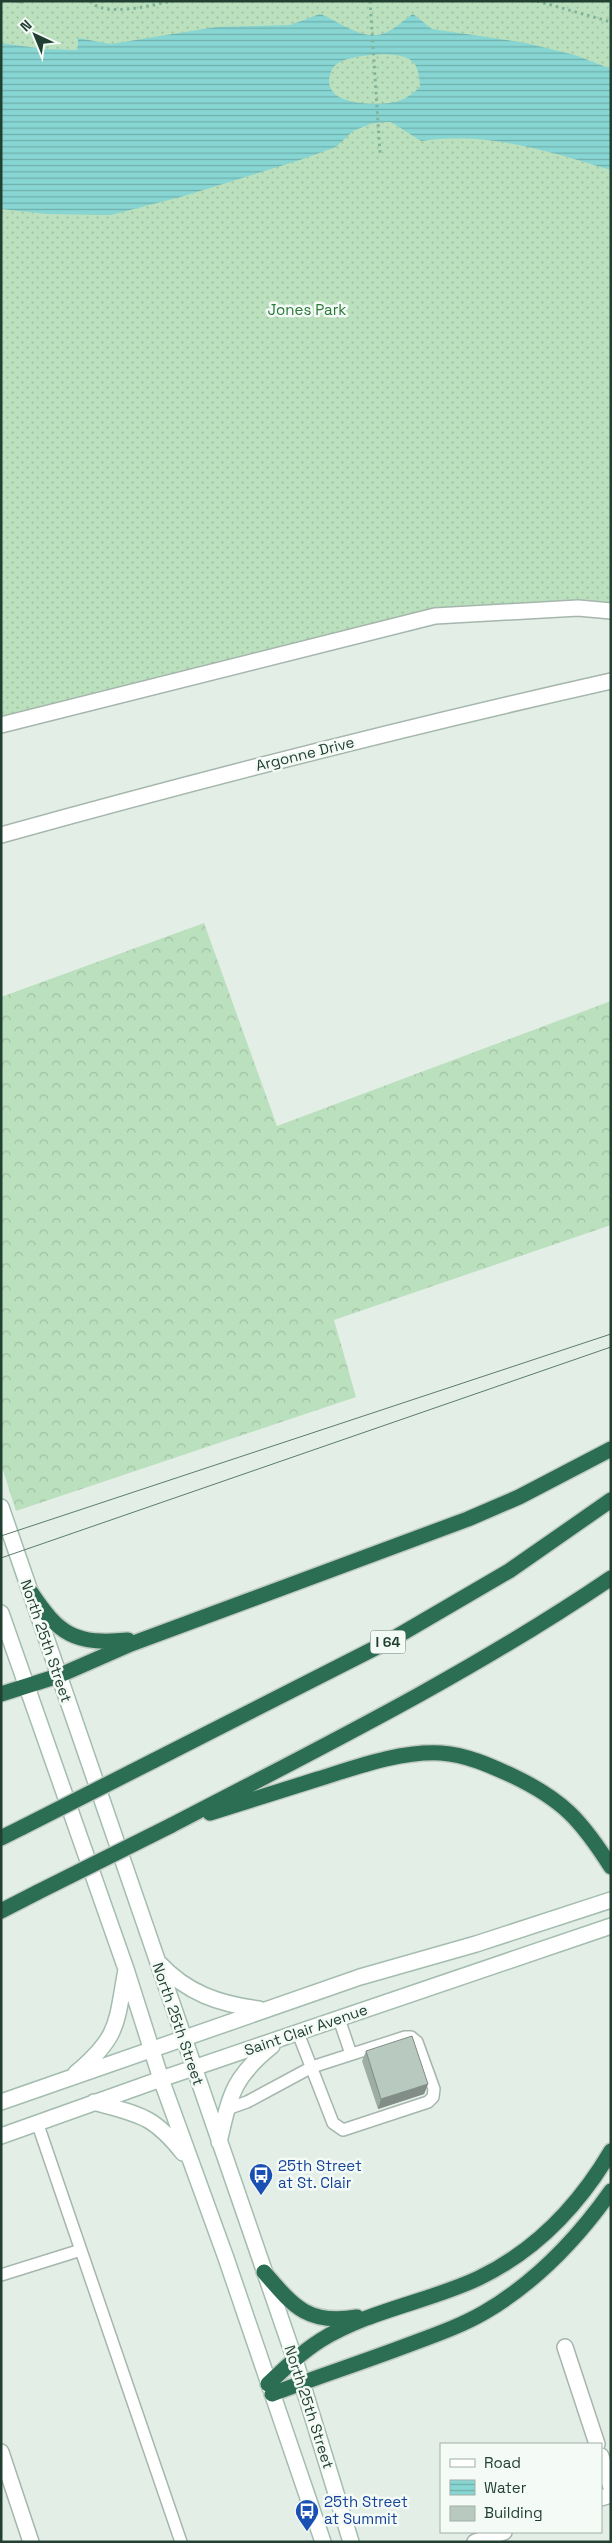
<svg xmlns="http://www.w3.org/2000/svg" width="612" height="2543" font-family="'Space Grotesk',sans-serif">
<defs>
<pattern id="grass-dots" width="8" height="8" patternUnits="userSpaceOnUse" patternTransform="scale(1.25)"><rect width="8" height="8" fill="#bbe0bd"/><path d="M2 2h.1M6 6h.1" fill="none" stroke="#a0c1a3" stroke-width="1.8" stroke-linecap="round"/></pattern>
<pattern id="forest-crowns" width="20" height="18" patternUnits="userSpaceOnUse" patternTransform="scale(1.25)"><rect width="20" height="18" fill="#bbe0bd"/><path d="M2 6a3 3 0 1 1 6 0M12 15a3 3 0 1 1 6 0" fill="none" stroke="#a0c1a3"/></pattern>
<pattern id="water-rules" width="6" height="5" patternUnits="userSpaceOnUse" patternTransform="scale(1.25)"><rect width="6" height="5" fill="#88d6d3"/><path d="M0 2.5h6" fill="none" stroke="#6fafac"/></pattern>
</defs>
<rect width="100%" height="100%" fill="#e3eee7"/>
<!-- grass -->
<path fill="url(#grass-dots)" d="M 1,1 L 611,1 L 611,611 L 435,616 L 1,725 Z"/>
<!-- forest -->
<path fill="url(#forest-crowns)" d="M 204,923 L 277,1126 L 611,1001 L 611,1225 L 334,1320 L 356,1397 L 16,1511 L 1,1464 L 1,997 Z"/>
<!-- water -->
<path fill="url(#water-rules)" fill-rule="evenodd" d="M 320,14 C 341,22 364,43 387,32 C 396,28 405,19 413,14 L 432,29 L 526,43 L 575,55 L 611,69 L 611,170 C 548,151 487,131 421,141 L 391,122 L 373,123 L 353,131 L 336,147 L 300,160 L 184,196 L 111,215 L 47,214 L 1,209 L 1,43 L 44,49 L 78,50 L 78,38 L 111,44 L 216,27 L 290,25 ZM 384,54 C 410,56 419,58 420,87 C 411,95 402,102 389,103 C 371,105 322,105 330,75 C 331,69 336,63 342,61 C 355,56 370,55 384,54 Z"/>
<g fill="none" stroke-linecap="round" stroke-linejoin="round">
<!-- lane casing -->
<g stroke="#a5b6ad" stroke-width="14">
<path id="lane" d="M 339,2019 L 351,2054
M 227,2109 L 247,2102 L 312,2067 L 405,2037 L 411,2037 L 417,2042 L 434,2089 L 433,2097 L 428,2102 L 343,2130 L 333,2123 L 298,2033
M 37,2122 L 181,2542
M 1,2275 L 81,2250"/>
</g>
<!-- street casing -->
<g stroke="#a5b6ad" stroke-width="18">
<path id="street" d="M 1,725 L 435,616 L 578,608 L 611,611
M 1,835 C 203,779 406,727 611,681
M 565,2347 L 597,2444
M 1,2452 L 31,2542
M 601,2456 L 611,2487
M 601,2498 L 611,2495
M 475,2542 L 504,2532"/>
</g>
<!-- secondary casing -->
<g stroke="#a3bdaf" stroke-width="18">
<path id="secondary" d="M 1,1507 L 295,2360 L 351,2542
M 1,1613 L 126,1969 L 161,2079 L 226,2258 L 323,2542
M 159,1963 C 187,1993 219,2004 259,2009
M 76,2073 C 120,2036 116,2023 126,1970
M 1,2102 L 360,1977 L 476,1944 L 611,1900
M 94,2102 C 139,2115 152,2114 183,2153
M 1,2136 L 161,2079 L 611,1926
M 219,2142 C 230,2095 233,2077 272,2046"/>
</g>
<!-- highway casing -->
<g stroke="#c1cac6" stroke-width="18">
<path id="highway" d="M 30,1591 C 59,1635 75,1645 128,1640
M 1,1694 L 58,1676 L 131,1644 L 468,1519 L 519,1497 L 611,1449
M 153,1761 L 389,1641 L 509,1571 L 611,1500
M 210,1813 C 246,1802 282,1790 318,1779 C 357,1767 399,1751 441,1753 C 467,1755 489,1765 513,1776 C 563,1800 581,1820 611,1867
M 170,1826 C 320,1748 471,1673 611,1578
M 1,1838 L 23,1827
M 1,1911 L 38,1892
M 264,2272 C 294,2307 308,2325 357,2317
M 268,2384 C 285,2368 302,2352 321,2340 C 370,2310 428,2302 479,2278 C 537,2250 579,2205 611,2151
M 272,2394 C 317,2377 363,2362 408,2345 C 435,2335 461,2326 485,2312 C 536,2282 577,2239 611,2191"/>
</g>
<!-- path -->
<path stroke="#81b39a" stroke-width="3" stroke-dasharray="2.5 4" stroke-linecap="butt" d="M 90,1 C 104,18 153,5 172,1
M 370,1 L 380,153
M 537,1 L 611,22"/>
<!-- lane -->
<use href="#lane" stroke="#fff" stroke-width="11"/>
<!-- street -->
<use href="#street" stroke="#fff" stroke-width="15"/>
<!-- secondary -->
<use href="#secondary" stroke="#fff" stroke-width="15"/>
<!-- highway -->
<use href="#highway" stroke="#2b6e54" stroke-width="15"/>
<!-- tram -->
<path stroke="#5c7c6d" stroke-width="1" d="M 1,1536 L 611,1334
M 1,1558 L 611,1347"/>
<!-- highway-bridge casing -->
<g stroke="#c1cac6" stroke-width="18" stroke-linecap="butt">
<path id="highway-bridge" d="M 23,1827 L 153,1761
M 38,1892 L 170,1826"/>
</g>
<!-- highway-bridge -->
<use href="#highway-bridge" stroke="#2b6e54" stroke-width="15"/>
</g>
<!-- wall -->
<path fill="#9eada4" d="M 8,1 L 24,1 L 23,4 Z
M 366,2051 L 428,2084 L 424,2094 L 378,2109 L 362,2061 Z"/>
<!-- shaded-wall -->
<path fill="#818d86" d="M 428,2084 L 424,2094 L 378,2109 L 381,2099 Z"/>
<!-- building -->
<path fill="#b8c9bf" stroke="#818d86" d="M 412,2036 L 428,2084 L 381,2099 L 366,2051 Z"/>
<!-- icons -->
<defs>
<g id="bus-pin" transform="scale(1.25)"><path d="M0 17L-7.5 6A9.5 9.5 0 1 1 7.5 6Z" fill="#1a4fb4" stroke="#f4faf6"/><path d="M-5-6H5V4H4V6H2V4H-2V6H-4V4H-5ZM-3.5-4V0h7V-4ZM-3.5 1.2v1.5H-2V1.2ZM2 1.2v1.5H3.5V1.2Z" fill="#fff"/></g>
</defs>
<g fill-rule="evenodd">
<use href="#bus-pin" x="261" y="2175"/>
<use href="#bus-pin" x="307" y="2511"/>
</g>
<g text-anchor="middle" stroke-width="5" stroke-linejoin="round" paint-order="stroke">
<!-- shield labels -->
<rect fill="#f4faf6" stroke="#60786d" stroke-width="1" x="370.5" y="1630.5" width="35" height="23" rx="4"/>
<g font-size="14" font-weight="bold" fill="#214032">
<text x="388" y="1647">I 64</text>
</g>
<!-- park labels -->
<g font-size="15" fill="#297a39" stroke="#f4faf6">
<text x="307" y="315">Jones Park</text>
</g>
<!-- street labels -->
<g font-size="15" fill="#214032" stroke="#f4faf6">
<text transform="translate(305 754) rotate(-14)" y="5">Argonne Drive</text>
<text transform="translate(46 1641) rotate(71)" y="5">North 25th Street</text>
<text transform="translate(178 2024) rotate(71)" y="5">North 25th Street</text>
<text transform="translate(306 2030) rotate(-19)" y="5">Saint Clair Avenue</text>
<text transform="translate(309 2407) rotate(72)" y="5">North 25th Street</text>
</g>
<!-- transit labels -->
<g font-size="15" fill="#164399" stroke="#f4faf6" text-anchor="start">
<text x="278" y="2171">25th Street<tspan x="278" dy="17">at St. Clair</tspan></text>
<text x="324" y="2507">25th Street<tspan x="324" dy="17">at Summit</tspan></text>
</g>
</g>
<!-- border -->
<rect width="612" height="2543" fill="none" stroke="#214032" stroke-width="5"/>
<!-- legend -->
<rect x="440" y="2443" width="162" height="90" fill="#f4faf6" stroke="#a0b0a8"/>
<rect x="450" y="2459" width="25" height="8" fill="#ffffff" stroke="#a0b0a8"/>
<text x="484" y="2468" font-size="15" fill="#214032">Road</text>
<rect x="450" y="2480" width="25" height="15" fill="url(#water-rules)" stroke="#a0b0a8"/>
<text x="484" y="2493" font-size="15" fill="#214032">Water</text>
<rect x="450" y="2506" width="25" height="15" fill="#b8c9bf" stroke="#a0b0a8"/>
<text x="484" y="2518" font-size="15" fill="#214032">Building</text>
<!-- north arrow -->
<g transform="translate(35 35) rotate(316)" stroke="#f4faf6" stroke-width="4" paint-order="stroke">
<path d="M0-4L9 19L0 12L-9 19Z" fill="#214032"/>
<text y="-8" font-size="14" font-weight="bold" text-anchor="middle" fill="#214032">N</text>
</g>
</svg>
